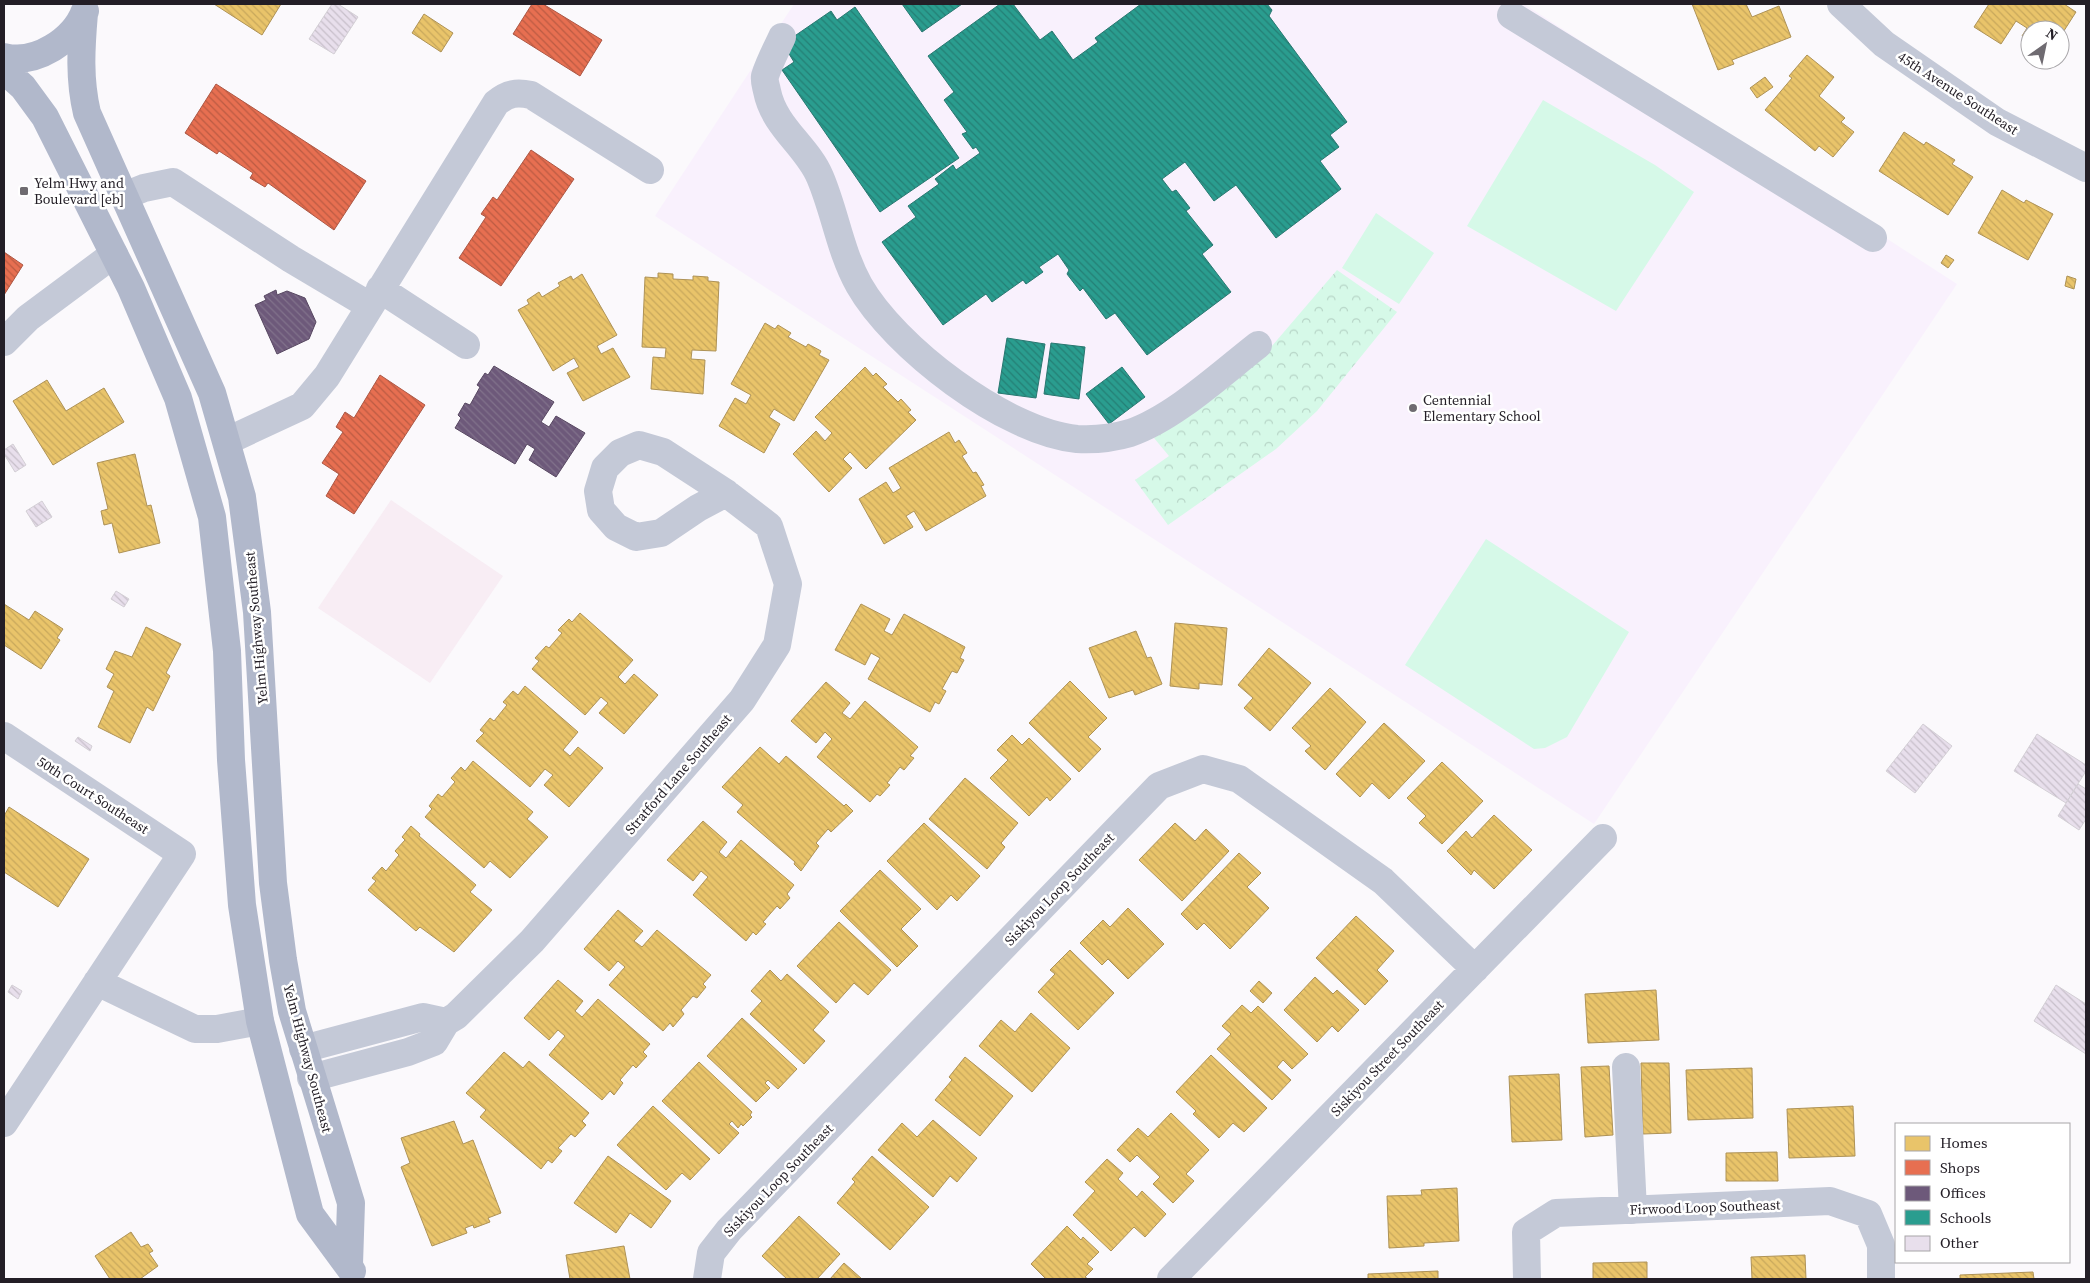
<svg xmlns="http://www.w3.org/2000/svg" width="2090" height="1283" font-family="'Source Serif 4',serif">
<defs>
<pattern id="park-crowns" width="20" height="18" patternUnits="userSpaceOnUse" patternTransform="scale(1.25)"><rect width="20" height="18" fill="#d6f9e8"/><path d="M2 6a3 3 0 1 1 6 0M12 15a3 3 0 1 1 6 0" fill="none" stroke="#b7d5c7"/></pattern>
<pattern id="homes-back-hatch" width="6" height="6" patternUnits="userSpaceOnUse" patternTransform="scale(1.25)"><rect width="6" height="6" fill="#e9c46a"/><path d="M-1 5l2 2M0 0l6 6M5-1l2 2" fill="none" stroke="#c8a85c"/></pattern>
<pattern id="shops-back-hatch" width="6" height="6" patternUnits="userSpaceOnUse" patternTransform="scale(1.25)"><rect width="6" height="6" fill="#e76f51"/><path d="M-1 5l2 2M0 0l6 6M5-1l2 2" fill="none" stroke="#bb5b43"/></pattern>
<pattern id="offices-back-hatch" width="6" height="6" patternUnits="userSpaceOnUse" patternTransform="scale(1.25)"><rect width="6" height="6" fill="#6d597a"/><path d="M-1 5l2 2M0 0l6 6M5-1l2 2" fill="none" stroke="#81728b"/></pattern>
<pattern id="schools-back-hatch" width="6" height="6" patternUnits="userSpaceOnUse" patternTransform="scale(1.25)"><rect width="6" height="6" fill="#2a9d8f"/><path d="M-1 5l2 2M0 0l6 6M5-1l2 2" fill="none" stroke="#247f75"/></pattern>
<pattern id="building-back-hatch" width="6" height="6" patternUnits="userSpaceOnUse" patternTransform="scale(1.25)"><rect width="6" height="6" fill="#e8dfec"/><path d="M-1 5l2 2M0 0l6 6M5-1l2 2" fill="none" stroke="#c7bfca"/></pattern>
</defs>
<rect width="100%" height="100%" fill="#fbf9fc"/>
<!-- industrial -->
<path fill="#f8edf4" d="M 391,500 L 503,576 L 430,683 L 318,608 Z"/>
<!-- built -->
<path fill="#f9f1fd" d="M 794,4 L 1524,4 L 1957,284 L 1594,824 L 655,216 Z"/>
<!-- park -->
<path fill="url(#park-crowns)" d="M 1337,270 L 1397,312 L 1317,411 L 1276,449 L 1168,525 L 1135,480 L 1169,456 L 1154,438 L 1266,353 Z"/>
<!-- pitch -->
<path fill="#d6f9e8" d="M 1543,100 L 1655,165 L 1694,192 L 1616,311 L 1467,226 Z
M 1376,213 L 1434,253 L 1399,304 L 1342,268 Z
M 1486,539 L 1629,632 L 1567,737 L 1545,748 L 1534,749 L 1405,665 Z"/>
<!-- homes -->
<path fill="url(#homes-back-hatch)" stroke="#ae9256" d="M 214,4 L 281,4 L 262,35 Z
M 1692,4 L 1746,4 L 1752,17 L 1779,6 L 1791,37 L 1732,60 L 1734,64 L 1718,70 Z
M 1989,4 L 2064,4 L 2076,12 L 2060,37 L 2060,30 L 2030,30 L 2030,42 L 2022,36 L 2027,28 L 2016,21 L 2001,44 L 1974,27 Z
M 424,14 L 453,33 L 441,52 L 412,33 Z
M 1807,55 L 1834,77 L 1819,96 L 1845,118 L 1841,122 L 1854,132 L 1833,157 L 1819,146 L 1815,151 L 1765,110 L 1792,78 L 1789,76 Z
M 1765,77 L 1773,87 L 1757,98 L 1750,88 Z
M 1904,132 L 1924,145 L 1926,142 L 1955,160 L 1952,164 L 1973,177 L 1948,215 L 1879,171 Z
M 2002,190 L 2024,203 L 2026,200 L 2053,214 L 2028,260 L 1978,233 Z
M 1946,255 L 1954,260 L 1948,268 L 1941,263 Z
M 658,273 L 673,274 L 673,279 L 693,280 L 693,276 L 708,277 L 708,281 L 719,282 L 716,351 L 692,350 L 691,359 L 705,360 L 703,394 L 651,389 L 653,357 L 665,358 L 666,348 L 642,347 L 645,277 L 658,278 Z
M 582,274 L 617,335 L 597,346 L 601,354 L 613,348 L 630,377 L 583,401 L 567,373 L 579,367 L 574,358 L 553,371 L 518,310 L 529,304 L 527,300 L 539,292 L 542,297 L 560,286 L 558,283 L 571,276 L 573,280 Z
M 2067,276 L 2076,279 L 2074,289 L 2065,286 Z
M 765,323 L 775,329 L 778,325 L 791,333 L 788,337 L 806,347 L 808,344 L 821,351 L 819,355 L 829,360 L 794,421 L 774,409 L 769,417 L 780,424 L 764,453 L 719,426 L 735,398 L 746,404 L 751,395 L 731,384 Z
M 865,367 L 873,376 L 876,373 L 887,384 L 883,387 L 898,402 L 901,399 L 911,410 L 908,412 L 916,420 L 866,469 L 850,452 L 843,459 L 852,468 L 829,492 L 793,454 L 816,431 L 825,441 L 832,433 L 815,417 Z
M 47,380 L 66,411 L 104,388 L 124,422 L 53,465 L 13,401 Z
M 949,432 L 955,443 L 959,440 L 967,453 L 962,456 L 973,473 L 976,472 L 984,485 L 981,486 L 986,496 L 926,531 L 914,511 L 906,516 L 913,527 L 884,544 L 859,499 L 886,482 L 893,493 L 901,488 L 889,468 Z
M 135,454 L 147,506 L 151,505 L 160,543 L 119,553 L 112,523 L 104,525 L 101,511 L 108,509 L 97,463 Z
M 4,604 L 29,620 L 35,611 L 63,629 L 57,638 L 60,640 L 41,669 L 4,645 Z
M 861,604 L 890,619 L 884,631 L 892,635 L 904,614 L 965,647 L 960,658 L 964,660 L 957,673 L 952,671 L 942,689 L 946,691 L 939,704 L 935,702 L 930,712 L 868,679 L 880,658 L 871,653 L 865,665 L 835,650 Z
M 580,613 L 633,660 L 618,677 L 625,684 L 634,674 L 658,695 L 624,734 L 599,713 L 608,703 L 601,697 L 585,715 L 532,669 L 539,661 L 535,658 L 546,646 L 549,648 L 562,633 L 558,630 L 569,619 L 572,622 Z
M 1175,623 L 1227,628 L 1222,685 L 1199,683 L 1199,689 L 1170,686 Z
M 146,627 L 181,644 L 166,673 L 170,676 L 153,711 L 147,707 L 130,743 L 98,727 L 114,691 L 107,687 L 114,674 L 106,669 L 115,651 L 132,657 Z
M 1136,631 L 1147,658 L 1151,657 L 1162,684 L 1135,695 L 1133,690 L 1109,698 L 1089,648 Z
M 1269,648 L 1311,683 L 1270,731 L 1244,708 L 1253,698 L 1238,685 Z
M 1070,681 L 1107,718 L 1088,737 L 1101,749 L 1079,772 L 1029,723 Z
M 826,682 L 850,703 L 842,713 L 850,719 L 865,701 L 918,747 L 910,756 L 914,758 L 904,770 L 900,767 L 887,783 L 890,785 L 880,796 L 877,794 L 870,802 L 817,757 L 832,739 L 825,732 L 816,743 L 791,721 Z
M 525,686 L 578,732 L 563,750 L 570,756 L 578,747 L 603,768 L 569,807 L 544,785 L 553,775 L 545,769 L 530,787 L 476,741 L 484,733 L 480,730 L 490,718 L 494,721 L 507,705 L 503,702 L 513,691 L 518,695 Z
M 1330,688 L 1366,722 L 1325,770 L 1305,751 L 1311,746 L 1292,728 Z
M 1384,723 L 1425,761 L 1389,799 L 1372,783 L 1360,797 L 1336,774 Z
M 1012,735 L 1022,745 L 1029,738 L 1071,779 L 1050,801 L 1047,797 L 1029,816 L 990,778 L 1008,760 L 997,750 Z
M 760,747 L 779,764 L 786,756 L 844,806 L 846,804 L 853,811 L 831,832 L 828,829 L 816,843 L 819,846 L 801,871 L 794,864 L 795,862 L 737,812 L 743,805 L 722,787 Z
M 473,761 L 533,812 L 527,819 L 548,837 L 510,878 L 490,861 L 484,868 L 425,817 L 432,809 L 429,806 L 438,794 L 442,797 L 455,782 L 451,778 L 461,767 L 465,771 Z
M 1442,762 L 1483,801 L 1442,844 L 1419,823 L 1426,816 L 1407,798 Z
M 965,778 L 1018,823 L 1001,843 L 1005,847 L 987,869 L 929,819 Z
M 9,807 L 89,859 L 58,907 L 4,872 L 4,816 Z
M 1494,815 L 1532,850 L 1494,889 L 1474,870 L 1471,875 L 1447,851 L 1466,831 L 1472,838 Z
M 703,821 L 727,842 L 719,852 L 726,858 L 741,840 L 794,885 L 787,894 L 790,898 L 780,909 L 777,906 L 763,922 L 766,924 L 756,935 L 753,932 L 746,941 L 693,895 L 708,877 L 701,871 L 693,881 L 667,860 Z
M 924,823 L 980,876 L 957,901 L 951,895 L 937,910 L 887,861 Z
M 1175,823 L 1195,841 L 1206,829 L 1229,851 L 1182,901 L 1139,860 Z
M 411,826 L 420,834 L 419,836 L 476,885 L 470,892 L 492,910 L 454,952 L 420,927 L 416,931 L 368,890 L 376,881 L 372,878 L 382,867 L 386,871 L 399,855 L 395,851 L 405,840 L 402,837 Z
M 1239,853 L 1261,873 L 1247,887 L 1269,908 L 1230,949 L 1204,923 L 1197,930 L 1181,914 Z
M 880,870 L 921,909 L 901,929 L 918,946 L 897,967 L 840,911 Z
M 1128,908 L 1164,944 L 1128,979 L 1108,959 L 1102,965 L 1080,943 L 1103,920 L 1110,927 Z
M 618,910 L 643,931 L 634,941 L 642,947 L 657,930 L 711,975 L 703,984 L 706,987 L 697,998 L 693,996 L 681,1010 L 684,1014 L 673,1027 L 670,1023 L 663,1031 L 609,985 L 625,967 L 618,961 L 609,971 L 584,949 Z
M 1356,916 L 1394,951 L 1377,970 L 1388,981 L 1365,1005 L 1316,958 Z
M 839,922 L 891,970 L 868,995 L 854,983 L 836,1003 L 797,966 Z
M 1070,950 L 1114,993 L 1078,1030 L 1038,992 L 1055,974 L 1050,970 Z
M 770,970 L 781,981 L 787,974 L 829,1012 L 813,1030 L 825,1041 L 804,1064 L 750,1014 L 762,1001 L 751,991 Z
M 1315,977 L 1333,994 L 1337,990 L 1359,1010 L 1338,1032 L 1332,1026 L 1317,1042 L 1284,1010 Z
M 558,980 L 583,1001 L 575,1011 L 582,1017 L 598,999 L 650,1044 L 643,1052 L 647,1056 L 636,1068 L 633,1065 L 620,1080 L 623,1083 L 614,1095 L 610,1091 L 602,1100 L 549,1055 L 565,1036 L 558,1030 L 549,1040 L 524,1018 Z
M 1259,981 L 1272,993 L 1263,1003 L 1250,991 Z
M 1656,990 L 1659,1040 L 1588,1043 L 1585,994 Z
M 1242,1005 L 1251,1013 L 1258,1006 L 1308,1054 L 1292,1069 L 1283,1060 L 1277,1067 L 1291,1080 L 1272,1100 L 1217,1049 L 1231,1034 L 1222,1026 Z
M 1031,1013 L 1070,1048 L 1032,1092 L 979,1046 L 1001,1020 L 1015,1032 Z
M 742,1018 L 797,1069 L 778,1089 L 768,1080 L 765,1083 L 770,1088 L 756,1102 L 707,1056 Z
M 504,1052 L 523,1068 L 529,1061 L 589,1113 L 582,1121 L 586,1125 L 575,1137 L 571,1134 L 558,1148 L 562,1151 L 552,1163 L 548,1160 L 541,1169 L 480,1117 L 486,1110 L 466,1093 Z
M 1211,1055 L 1267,1108 L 1244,1132 L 1233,1123 L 1219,1138 L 1193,1114 L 1196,1111 L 1176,1092 Z
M 965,1057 L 1013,1096 L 980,1136 L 935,1100 L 952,1080 L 949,1077 Z
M 699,1062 L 752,1112 L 750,1115 L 752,1117 L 743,1126 L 741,1124 L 738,1128 L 732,1121 L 729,1124 L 739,1133 L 719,1154 L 662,1101 Z
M 1641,1063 L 1669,1063 L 1671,1133 L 1643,1134 Z
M 1609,1066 L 1613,1135 L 1585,1137 L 1581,1067 Z
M 1752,1068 L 1753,1118 L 1688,1120 L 1686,1070 Z
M 1559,1074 L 1562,1140 L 1512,1142 L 1509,1076 Z
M 653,1106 L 710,1159 L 690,1180 L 682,1173 L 666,1190 L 617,1145 Z
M 1853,1106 L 1855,1156 L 1789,1158 L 1787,1109 Z
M 1171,1113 L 1209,1150 L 1186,1174 L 1194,1181 L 1173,1203 L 1153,1184 L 1160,1177 L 1137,1155 L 1130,1162 L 1117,1150 L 1138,1128 L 1148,1137 Z
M 933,1120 L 977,1158 L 957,1182 L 950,1176 L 933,1197 L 878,1150 L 902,1123 L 917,1137 Z
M 454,1121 L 463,1144 L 473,1140 L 501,1213 L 488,1218 L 490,1222 L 474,1228 L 473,1225 L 465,1228 L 467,1233 L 432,1246 L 401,1167 L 410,1163 L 401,1138 Z
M 1777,1152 L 1778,1181 L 1726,1181 L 1726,1153 Z
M 608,1156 L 671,1201 L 651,1228 L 630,1213 L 616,1233 L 574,1203 Z
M 872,1156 L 929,1207 L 890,1250 L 837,1203 L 855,1182 L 852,1179 Z
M 1107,1159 L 1123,1173 L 1118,1179 L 1137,1197 L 1142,1191 L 1166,1214 L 1145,1237 L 1134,1227 L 1111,1251 L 1073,1215 L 1095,1191 L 1085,1182 Z
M 1457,1188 L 1459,1241 L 1424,1243 L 1424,1246 L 1389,1248 L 1387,1196 L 1422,1195 L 1421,1190 Z
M 799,1216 L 840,1254 L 817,1279 L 787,1279 L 762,1256 Z
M 1067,1226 L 1081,1240 L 1083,1237 L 1099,1252 L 1087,1264 L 1093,1269 L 1085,1277 L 1088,1279 L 1046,1279 L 1031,1264 Z
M 131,1232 L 141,1247 L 148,1244 L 153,1251 L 149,1253 L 158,1266 L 140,1279 L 110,1279 L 95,1256 Z
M 624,1246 L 630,1279 L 570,1279 L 566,1255 Z
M 1805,1255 L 1806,1279 L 1752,1279 L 1751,1257 Z
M 1647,1262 L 1647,1279 L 1593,1279 L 1593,1263 Z
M 844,1263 L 862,1279 L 830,1279 Z
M 1438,1271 L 1438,1279 L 1368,1279 L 1368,1274 Z
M 2033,1272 L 2034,1279 L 1960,1279 L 1960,1275 Z"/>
<!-- shops -->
<path fill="url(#shops-back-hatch)" stroke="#ac5744" d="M 532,4 L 543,4 L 602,40 L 580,76 L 513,34 Z
M 216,84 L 366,181 L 334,230 L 268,183 L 265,187 L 250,178 L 253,173 L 219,151 L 217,154 L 185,133 Z
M 531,150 L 574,179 L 501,286 L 459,258 L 486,217 L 481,214 L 493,197 L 497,200 Z
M 4,252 L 23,265 L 4,295 Z
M 380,375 L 425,405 L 354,514 L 326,496 L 339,474 L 322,463 L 343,432 L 336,427 L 345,412 L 354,418 Z"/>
<!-- offices -->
<path fill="url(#offices-back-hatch)" stroke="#574761" d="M 276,290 L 277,295 L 287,291 L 305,298 L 316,322 L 309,339 L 277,354 L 255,305 L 266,300 L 264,296 Z
M 494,366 L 554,402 L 541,422 L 549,427 L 556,416 L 585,433 L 556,477 L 529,460 L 535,449 L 527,444 L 515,464 L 455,428 L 461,418 L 458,415 L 465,403 L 470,405 L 480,387 L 477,385 L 485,373 L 488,375 Z"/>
<!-- schools -->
<path fill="url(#schools-back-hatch)" stroke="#287770" d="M 902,4 L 962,4 L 922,32 Z
M 1000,4 L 1013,4 L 1040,40 L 1052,31 L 1073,60 L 1098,42 L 1095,38 L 1141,4 L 1267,4 L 1272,10 L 1269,16 L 1347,122 L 1330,135 L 1339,147 L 1320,161 L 1341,189 L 1276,238 L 1236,185 L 1214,201 L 1185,162 L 1162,179 L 1172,192 L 1176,190 L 1190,208 L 1186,211 L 1213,245 L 1202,254 L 1231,292 L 1147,355 L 1115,313 L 1106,319 L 1083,288 L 1080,291 L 1067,274 L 1069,270 L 1058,254 L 1039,267 L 1043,272 L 1026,284 L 1023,280 L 992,302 L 986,294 L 943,325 L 882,242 L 916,217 L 908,206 L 939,184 L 935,179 L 953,165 L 956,170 L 980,153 L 976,147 L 973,149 L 962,134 L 967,132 L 944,100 L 954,92 L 928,56 Z
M 855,7 L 959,158 L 880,212 L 782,70 L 794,62 L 783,44 L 831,11 L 837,20 Z
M 1007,338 L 1045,344 L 1036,398 L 998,393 Z
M 1051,343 L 1085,347 L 1079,399 L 1044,394 Z
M 1122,367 L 1145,397 L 1109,424 L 1086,394 Z"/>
<!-- building -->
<path fill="url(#building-back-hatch)" stroke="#d3cfd5" d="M 332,4 L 338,4 L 358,17 L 334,54 L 309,39 Z
M 13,444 L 26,465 L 15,472 L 4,454 L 4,450 Z
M 42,501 L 52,517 L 36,527 L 26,511 Z
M 116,591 L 129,599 L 124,607 L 111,599 Z
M 1923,724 L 1952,746 L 1915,793 L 1886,771 Z
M 2037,734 L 2086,765 L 2086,771 L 2066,803 L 2014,771 Z
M 78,737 L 92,746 L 90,751 L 75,741 Z
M 2078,784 L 2086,789 L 2086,819 L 2079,830 L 2058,816 Z
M 12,985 L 22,991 L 18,999 L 8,992 Z
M 2056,985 L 2086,1004 L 2086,1054 L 2034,1021 Z"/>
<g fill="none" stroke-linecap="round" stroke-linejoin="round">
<!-- minor -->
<path stroke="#c4c9d7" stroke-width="28" d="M 1841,4 L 1884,44 L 1997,122 L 2086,168
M 1511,15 L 1873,238
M 782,37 C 776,50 769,63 765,76 C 764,81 766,86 767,91 C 774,127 807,146 820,177 C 835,212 840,251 859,285 C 894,347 1005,432 1077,439 C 1095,440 1113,438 1130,433 C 1174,418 1222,373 1258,345
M 124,196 L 144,188 L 173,182 L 291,259 L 370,306
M 380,289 L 466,345
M 4,342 L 28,318 L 114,254
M 227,441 L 302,406 L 327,376 L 496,103 C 508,93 517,92 531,95 L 650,170
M 4,736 L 182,854 L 4,1123
M 97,982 L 195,1029 L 217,1029 L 260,1021
M 303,1049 L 423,1017 L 446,1022
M 1626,1067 L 1633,1210
M 311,1078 L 408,1052 L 434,1042 L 446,1022 L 456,1016 L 532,941 L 742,700 L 777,645 L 788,584 L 769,526 L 726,493 L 663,452 L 639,445 L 620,453 L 605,468 L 598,491 L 601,510 L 616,527 L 636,537 L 661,533 L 698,508 L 726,493
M 707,1279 L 711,1253 L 729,1230 L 1159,786 L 1203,769 L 1239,779 L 1383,881 L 1475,969
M 1171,1279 L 1603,838
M 1527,1279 L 1526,1232 L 1556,1213 L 1830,1201 L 1868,1214 L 1881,1245 L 1881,1279"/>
<!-- major -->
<path stroke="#b1b8cb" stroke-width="28" d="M 84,13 C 81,48 79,79 87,113 L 212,393 L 242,497 L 257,612 L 273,883 L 283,960 L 292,1011 L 351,1203 L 349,1264
M 4,57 C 36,65 74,40 85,11
M 4,70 L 23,87 L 45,117 L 131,288 L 178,398 L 212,517 L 227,651 L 231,760 L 242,905 L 260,1021 L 310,1214 L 352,1271"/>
</g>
<!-- markers -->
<g fill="#6f6b71" stroke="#fff" stroke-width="2">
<rect x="19" y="186" width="10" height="10" rx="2.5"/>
<circle cx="1413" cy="408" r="5"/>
</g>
<g text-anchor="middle" stroke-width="5" stroke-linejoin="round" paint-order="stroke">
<!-- street labels -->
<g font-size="14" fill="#231e26" stroke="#fff">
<text transform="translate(1958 93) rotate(33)" y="5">45th Avenue Southeast</text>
<text transform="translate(256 628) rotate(-95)" y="5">Yelm Highway Southeast</text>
<text transform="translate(678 774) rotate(-49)" y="5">Stratford Lane Southeast</text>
<text transform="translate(93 795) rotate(33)" y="5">50th Court Southeast</text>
<text transform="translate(1059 889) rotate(-46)" y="5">Siskiyou Loop Southeast</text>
<text transform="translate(308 1058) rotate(75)" y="5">Yelm Highway Southeast</text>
<text transform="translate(1387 1058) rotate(-46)" y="5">Siskiyou Street Southeast</text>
<text transform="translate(778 1180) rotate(-46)" y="5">Siskiyou Loop Southeast</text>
<text transform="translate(1705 1207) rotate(-2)" y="5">Firwood Loop Southeast</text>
</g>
<!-- poi labels -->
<g font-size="14" fill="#231e26" stroke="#fff" text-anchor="start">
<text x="34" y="188">Yelm Hwy and<tspan x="34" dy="16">Boulevard [eb]</tspan></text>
<text x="1423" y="405">Centennial<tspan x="1423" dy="16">Elementary School</tspan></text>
</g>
</g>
<!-- border -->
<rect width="2090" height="1283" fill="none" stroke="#231e26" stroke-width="10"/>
<!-- legend -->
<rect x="1895" y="1123" width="175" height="140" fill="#ffffff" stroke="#a7a5a8"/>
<rect x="1905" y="1136" width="25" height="15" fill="#e9c46a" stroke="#a7a5a8"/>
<text x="1940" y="1148" font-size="15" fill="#231e26">Homes</text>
<rect x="1905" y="1160" width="25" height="15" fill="#e76f51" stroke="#a7a5a8"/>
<text x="1940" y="1173" font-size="15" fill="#231e26">Shops</text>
<rect x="1905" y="1186" width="25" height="15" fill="#6d597a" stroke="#a7a5a8"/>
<text x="1940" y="1198" font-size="15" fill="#231e26">Offices</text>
<rect x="1905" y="1210" width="25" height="15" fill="#2a9d8f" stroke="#a7a5a8"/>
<text x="1940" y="1223" font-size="15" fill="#231e26">Schools</text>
<rect x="1905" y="1236" width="25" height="15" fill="#e8dfec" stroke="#a7a5a8"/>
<text x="1940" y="1248" font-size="15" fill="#231e26">Other</text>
<!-- north arrow -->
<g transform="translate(2045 45) rotate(33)"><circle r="24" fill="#ffffff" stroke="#a7a5a8"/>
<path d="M0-4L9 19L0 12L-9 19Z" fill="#6f6b71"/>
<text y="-8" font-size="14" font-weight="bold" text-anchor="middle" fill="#231e26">N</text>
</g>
</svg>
